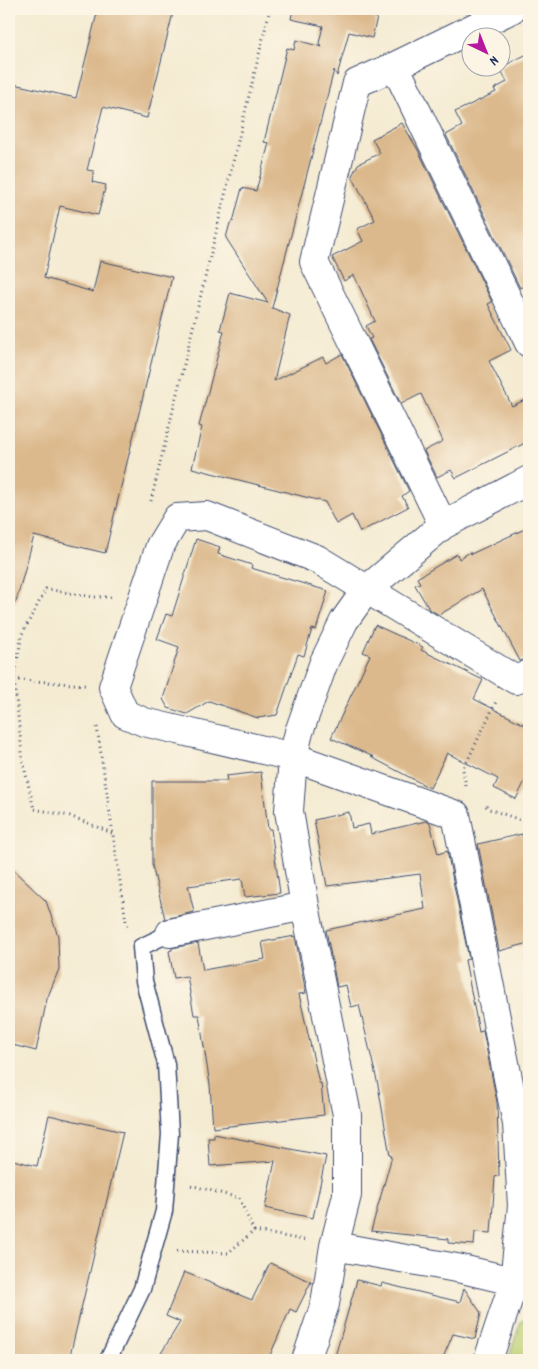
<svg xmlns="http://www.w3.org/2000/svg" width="538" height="1369" font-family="Dekko,sans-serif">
<defs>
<pattern id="park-tufts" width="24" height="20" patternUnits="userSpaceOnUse" patternTransform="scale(1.25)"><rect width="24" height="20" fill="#bbd073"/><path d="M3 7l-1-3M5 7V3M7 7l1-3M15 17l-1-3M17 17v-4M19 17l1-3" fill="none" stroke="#a0b366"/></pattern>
</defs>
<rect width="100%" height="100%" fill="#fcf5e5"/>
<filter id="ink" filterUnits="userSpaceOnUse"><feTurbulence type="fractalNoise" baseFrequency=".02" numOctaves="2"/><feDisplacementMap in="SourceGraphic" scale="10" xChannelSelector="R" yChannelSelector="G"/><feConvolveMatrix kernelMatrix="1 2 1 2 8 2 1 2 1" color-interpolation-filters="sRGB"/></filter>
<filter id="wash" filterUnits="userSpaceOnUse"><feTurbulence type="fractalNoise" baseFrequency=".0096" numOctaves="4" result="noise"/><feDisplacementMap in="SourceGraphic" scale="20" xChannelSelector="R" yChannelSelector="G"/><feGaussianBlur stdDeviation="1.12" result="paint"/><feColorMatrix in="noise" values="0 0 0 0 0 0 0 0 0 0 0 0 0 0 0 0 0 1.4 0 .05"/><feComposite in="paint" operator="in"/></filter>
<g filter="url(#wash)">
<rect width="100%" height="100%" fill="#f4ebd2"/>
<!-- park -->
<path fill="url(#park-tufts)" stroke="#6b8068" d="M 529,1316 L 529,1360 L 508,1360 L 520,1323 Z"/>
<g id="blocks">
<!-- building -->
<path fill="#dcb98d" d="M 98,9 L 174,9 L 147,118 L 103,107 L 87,170 L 94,171 L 92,182 L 106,185 L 98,215 L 60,206 L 44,278 L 93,292 L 100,261 L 172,277 L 105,553 L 34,536 L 16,602 L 9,600 L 9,83 L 76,98 Z
M 293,9 L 379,9 L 372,38 L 349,32 L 337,76 L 334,70 L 272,308 L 290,315 L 274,381 L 323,357 L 326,363 L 342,354 L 409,491 L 402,496 L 408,507 L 360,532 L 352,515 L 336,524 L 325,502 L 192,468 L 202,427 L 199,426 L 224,331 L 220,330 L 230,293 L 268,303 L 226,238 L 230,223 L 233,222 L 242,188 L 256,191 L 269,143 L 264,142 L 287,48 L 294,50 L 296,40 L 322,47 L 319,43 L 323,26 L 291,19 Z
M 529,53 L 529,283 L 520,288 L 446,135 L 462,126 L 455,112 L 496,92 L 494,89 L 507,82 L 500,68 Z
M 402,123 L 418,150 L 492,302 L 488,304 L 511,350 L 489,361 L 512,406 L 529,398 L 529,441 L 456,478 L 451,470 L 437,477 L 424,451 L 443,441 L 421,394 L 401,404 L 369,339 L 372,338 L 366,326 L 375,321 L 354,275 L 344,281 L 332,257 L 363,241 L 357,229 L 375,220 L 352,176 L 358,164 L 380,153 L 372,139 Z
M 529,527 L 529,659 L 520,661 L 482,589 L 439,615 L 429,609 L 415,585 L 420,583 L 417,578 L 457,554 L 459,559 L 470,552 L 471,554 Z
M 196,539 L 220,547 L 218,554 L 252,565 L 251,568 L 328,591 L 316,630 L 312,629 L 304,656 L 298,654 L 277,715 L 258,718 L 209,701 L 187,714 L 168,708 L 163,699 L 179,647 L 157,639 L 166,614 L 172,616 Z
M 375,625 L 423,647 L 421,650 L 483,680 L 474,699 L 529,727 L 529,773 L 516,799 L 494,788 L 498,779 L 447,753 L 430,788 L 371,757 L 374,757 L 331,738 L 370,655 L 363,652 Z
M 261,772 L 268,829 L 271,829 L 280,893 L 245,897 L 242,879 L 188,886 L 194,912 L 165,919 L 152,865 L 152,781 L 227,781 L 226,776 Z
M 349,812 L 352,828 L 369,824 L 371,834 L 426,821 L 430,823 L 438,854 L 447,851 L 469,959 L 465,960 L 479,1032 L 483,1031 L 497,1102 L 499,1176 L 495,1177 L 491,1233 L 475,1232 L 474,1245 L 448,1243 L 448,1239 L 371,1231 L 392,1156 L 390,1156 L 378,1085 L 359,1005 L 351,1007 L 346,985 L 337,987 L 326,930 L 425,909 L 420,874 L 327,886 L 314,820 Z
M 522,834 L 526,853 L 529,852 L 529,943 L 499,951 L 478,844 Z
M 9,866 L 46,901 L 58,936 L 59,969 L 47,999 L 36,1051 L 9,1044 Z
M 295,936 L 306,993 L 299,994 L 319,1083 L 321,1083 L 324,1115 L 213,1128 L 210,1085 L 199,1015 L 194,1015 L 187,976 L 174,978 L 169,951 L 172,950 L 172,948 L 198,943 L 203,970 L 265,959 L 262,942 Z
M 49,1115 L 123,1132 L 69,1360 L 9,1360 L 9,1159 L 37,1166 Z
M 214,1134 L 326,1156 L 313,1218 L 265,1208 L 275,1161 L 210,1166 L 208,1138 L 214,1138 Z
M 270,1263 L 311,1282 L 296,1312 L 290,1309 L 268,1360 L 157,1360 L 180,1322 L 166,1316 L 184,1272 L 252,1300 Z
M 357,1280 L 381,1286 L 382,1283 L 460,1302 L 464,1288 L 481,1313 L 475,1339 L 453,1334 L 442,1360 L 334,1360 Z"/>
</g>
</g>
<g filter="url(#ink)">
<use href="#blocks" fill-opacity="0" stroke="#3c4b6f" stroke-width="1"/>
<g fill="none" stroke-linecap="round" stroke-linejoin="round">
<!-- service casing -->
<g stroke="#3c4b6f" stroke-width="19">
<path id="service" d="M 108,1360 L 142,1289 L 164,1211 L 170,1134 L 166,1064 L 144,981 L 141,947 L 170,933"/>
</g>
<!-- minor casing -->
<g stroke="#3c4b6f" stroke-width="30">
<path id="minor" d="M 512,9 L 395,66 L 529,343
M 395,66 L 357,83 L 314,262 L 443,525
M 170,933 L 305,906
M 334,1246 L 462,1269 L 529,1285
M 306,1360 L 325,1304 L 334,1246 L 347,1195 L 347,1115 L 305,906 L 289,811 L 293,757 L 299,732 L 324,662 L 344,621 L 366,590 L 443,525 L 529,480
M 488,1360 L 514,1282 L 522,1206 L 517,1124 L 456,815 L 293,757 L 144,722 L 125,714 L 113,687 L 160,546 L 177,518 L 207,516 L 317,559 L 516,680 L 529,674"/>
</g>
<!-- path -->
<path stroke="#3c4b6f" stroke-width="3" stroke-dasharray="1 4" stroke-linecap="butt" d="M 151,501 L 270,9
M 9,679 L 85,685
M 97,727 L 127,928
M 466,786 L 463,770 L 496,702
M 486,806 L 489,809 L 529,823
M 112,833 L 70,816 L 34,809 L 23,762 L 14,679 L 22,634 L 46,589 L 93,597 L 113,597
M 254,1231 L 304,1240
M 177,1251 L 228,1253 L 254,1231 L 239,1198 L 190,1185"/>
<!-- service -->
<use href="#service" stroke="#fff" stroke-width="16"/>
<!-- minor -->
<use href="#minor" stroke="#fff" stroke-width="28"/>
</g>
</g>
<!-- margin -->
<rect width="538" height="1369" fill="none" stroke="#fcf5e5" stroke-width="30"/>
<!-- north arrow -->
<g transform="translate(486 52) rotate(137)"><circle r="24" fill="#fcf5e5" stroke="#a2a6af"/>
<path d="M0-4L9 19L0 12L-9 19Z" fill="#b5179e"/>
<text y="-8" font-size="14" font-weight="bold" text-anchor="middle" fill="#1b2f5e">N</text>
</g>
</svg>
